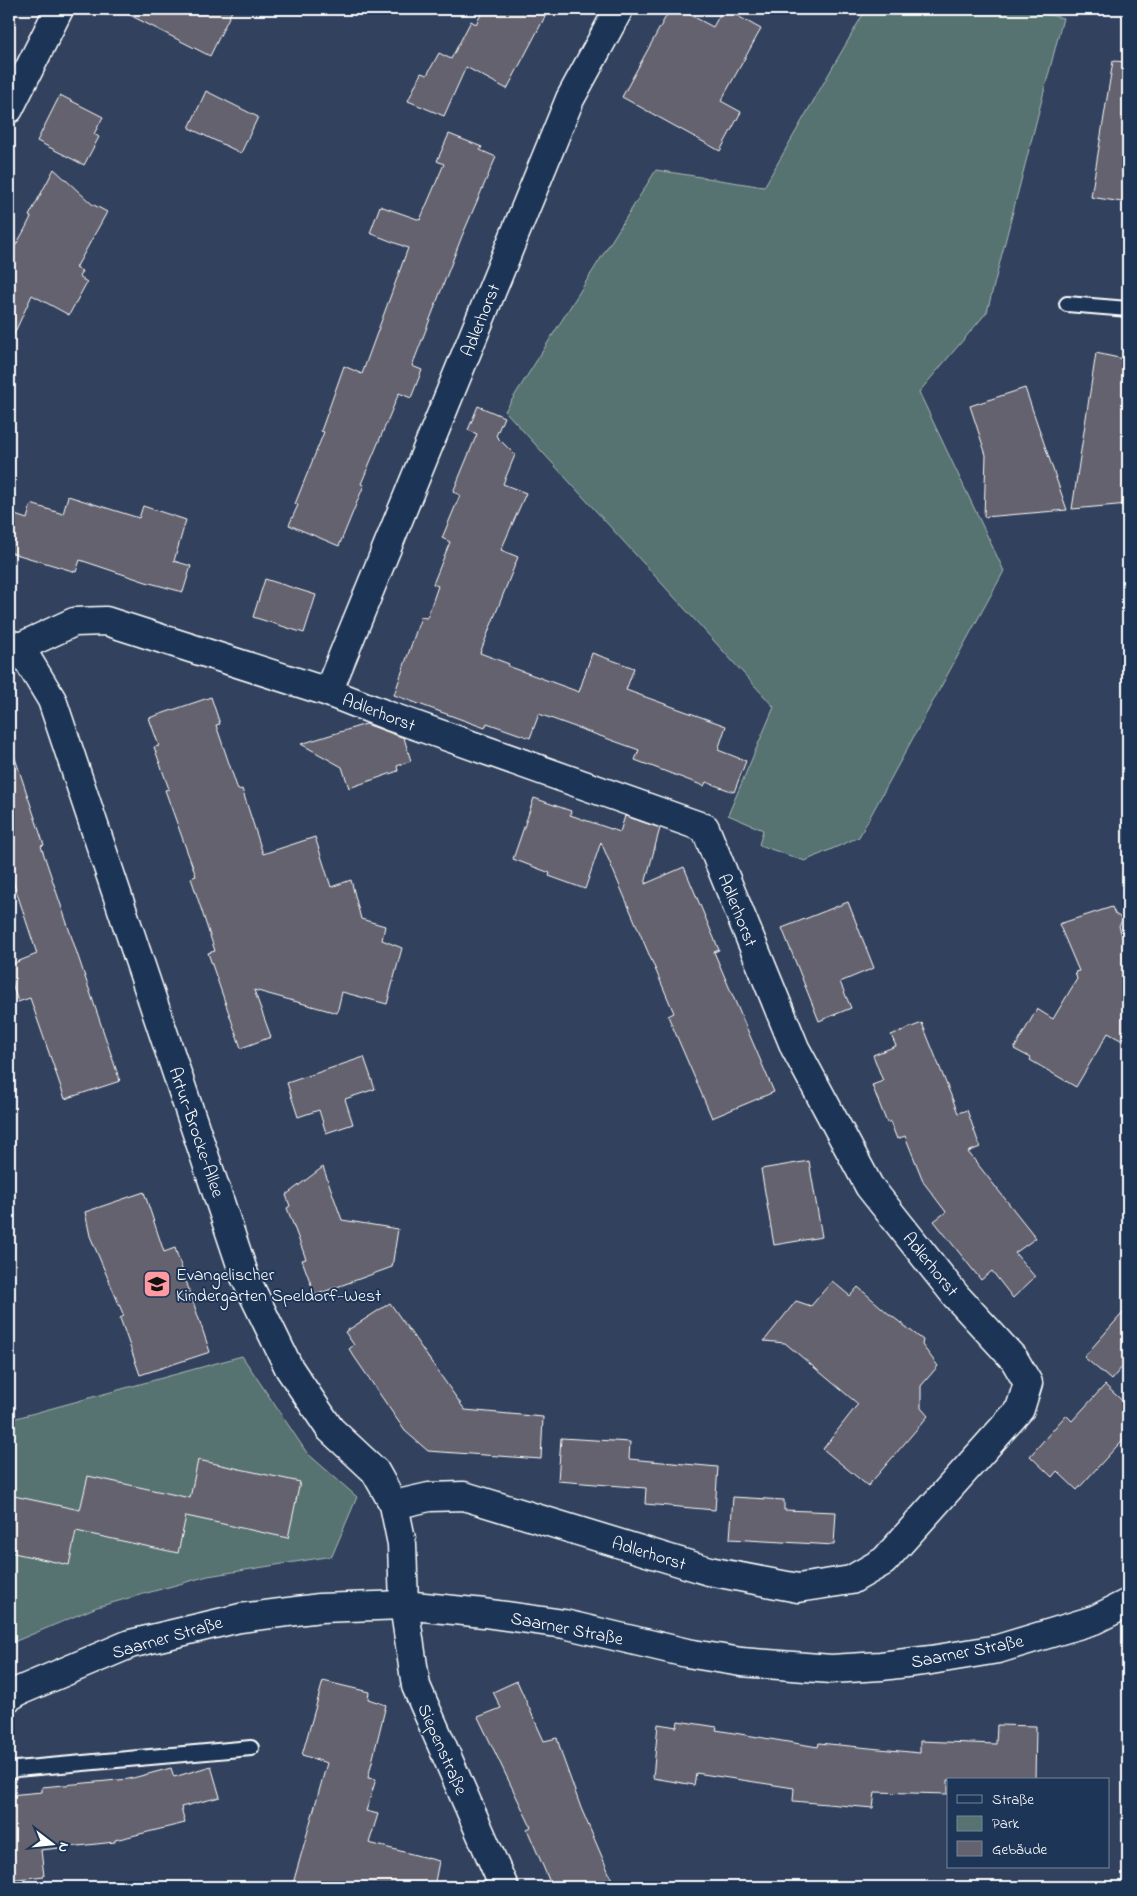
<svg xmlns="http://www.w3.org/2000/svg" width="1137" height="1896" font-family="'Indie Flower',sans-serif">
<rect width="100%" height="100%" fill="#32425e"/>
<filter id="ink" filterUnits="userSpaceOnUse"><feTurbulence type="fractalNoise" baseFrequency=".02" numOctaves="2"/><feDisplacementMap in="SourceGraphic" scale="10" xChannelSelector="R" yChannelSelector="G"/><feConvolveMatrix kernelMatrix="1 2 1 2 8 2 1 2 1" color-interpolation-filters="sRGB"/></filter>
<g filter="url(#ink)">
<!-- green -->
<path fill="#577371" stroke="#abb9b8" d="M 866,9 L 1021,9 L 1063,18 L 987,312 L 919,392 L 1004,571 L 859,837 L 805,861 L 759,845 L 763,830 L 728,815 L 774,707 L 505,411 L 656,170 L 764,187 Z
M 242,1356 L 307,1453 L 357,1497 L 332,1556 L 208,1576 L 97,1607 L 9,1644 L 9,1420 Z"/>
<!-- building -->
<path fill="#64626e" stroke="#fff" d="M 118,9 L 233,9 L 210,56 Z
M 484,9 L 549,9 L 507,89 L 466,67 L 444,116 L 408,101 L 421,73 L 427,75 L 439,53 L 451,59 L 471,21 L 476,24 Z
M 670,9 L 679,9 L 713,27 L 723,9 L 725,9 L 761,29 L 721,101 L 741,112 L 720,151 L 622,97 Z
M 1113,61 L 1128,62 L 1128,203 L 1091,197 Z
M 206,91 L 258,117 L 241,153 L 189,128 Z
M 60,95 L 103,117 L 94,134 L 99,137 L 84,165 L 37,141 Z
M 449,134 L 482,147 L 480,150 L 496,157 L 462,236 L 412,366 L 422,370 L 411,398 L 399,393 L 361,484 L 364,485 L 339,546 L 289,525 L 298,505 L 295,504 L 324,432 L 321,431 L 344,366 L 362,374 L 408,248 L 370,233 L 380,206 L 420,220 L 444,164 L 437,161 Z
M 54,169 L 92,204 L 107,212 L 76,268 L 82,271 L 79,277 L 87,282 L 69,315 L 32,295 L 9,345 L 9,257 L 25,229 L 31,217 L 29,216 Z
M 1096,353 L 1128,360 L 1128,504 L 1072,509 Z
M 1025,388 L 1067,510 L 984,517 L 986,455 L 970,406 Z
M 478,406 L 504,417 L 496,436 L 515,455 L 503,484 L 526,493 L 501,550 L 518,557 L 480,653 L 509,664 L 508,666 L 579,692 L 592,653 L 634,668 L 626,690 L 726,726 L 718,750 L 746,761 L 734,792 L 706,782 L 704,786 L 635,760 L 639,750 L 539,714 L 530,738 L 487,723 L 485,728 L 394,695 L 421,617 L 427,618 L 438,586 L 433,584 L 450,542 L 442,538 L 460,495 L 453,492 L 477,434 L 468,430 Z
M 68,496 L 139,518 L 143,506 L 186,520 L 174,561 L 191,566 L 183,592 L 146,582 L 80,560 L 76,572 L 9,552 L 9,513 L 27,519 L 31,504 L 63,514 Z
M 265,579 L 316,595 L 304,633 L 253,617 Z
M 211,697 L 220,724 L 216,725 L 238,790 L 242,789 L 263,854 L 315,837 L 331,887 L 351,880 L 361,919 L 385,926 L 382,940 L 402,948 L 387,1004 L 342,992 L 337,1013 L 254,990 L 271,1037 L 241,1048 L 208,953 L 215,951 L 191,878 L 196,876 L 165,790 L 169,789 L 154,747 L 159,746 L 149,718 Z
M 366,724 L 404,738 L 411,761 L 397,766 L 398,771 L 349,788 L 342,767 L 301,744 Z
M 14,755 L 44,845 L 41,846 L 120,1081 L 65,1099 L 30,998 L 18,1002 L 9,974 L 9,965 L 37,954 L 9,869 L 9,756 Z
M 534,798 L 571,811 L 570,815 L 620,832 L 625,816 L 660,828 L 645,884 L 684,867 L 719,950 L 714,952 L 774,1092 L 712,1118 L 668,1016 L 674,1013 L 601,842 L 585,889 L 549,876 L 550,873 L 513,859 Z
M 848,902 L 874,968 L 840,982 L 851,1008 L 819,1021 L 782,928 Z
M 1112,907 L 1115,914 L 1123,919 L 1119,926 L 1128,955 L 1128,1044 L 1108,1033 L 1076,1087 L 1030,1060 L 1031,1058 L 1014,1049 L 1037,1009 L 1053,1019 L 1077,979 L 1075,972 L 1079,971 L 1059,924 Z
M 922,1023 L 958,1113 L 967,1110 L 980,1147 L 968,1152 L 1036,1238 L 1015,1253 L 1035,1277 L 1013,1298 L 992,1271 L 981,1280 L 934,1221 L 946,1212 L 924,1183 L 905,1136 L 897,1139 L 890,1121 L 887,1123 L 872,1085 L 883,1081 L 873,1055 L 896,1046 L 891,1035 Z
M 364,1057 L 375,1089 L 345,1099 L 353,1124 L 326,1133 L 319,1110 L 298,1117 L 287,1083 Z
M 809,1161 L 822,1237 L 774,1245 L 761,1169 Z
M 323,1167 L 342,1220 L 398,1229 L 392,1267 L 315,1295 L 302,1260 L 306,1259 L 287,1208 L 290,1206 L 286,1195 Z
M 144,1192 L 164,1252 L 175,1248 L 210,1352 L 140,1375 L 120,1318 L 124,1316 L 90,1236 L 85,1212 Z
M 832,1281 L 850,1296 L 858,1287 L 889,1314 L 923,1340 L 922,1345 L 938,1366 L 921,1386 L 921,1408 L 928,1416 L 868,1486 L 823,1449 L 858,1404 L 785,1343 L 764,1341 L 796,1301 L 811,1306 Z
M 390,1303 L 465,1410 L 543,1417 L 541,1459 L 428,1451 L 405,1431 L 349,1349 L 354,1345 L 345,1332 Z
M 1128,1307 L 1128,1360 L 1111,1380 L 1084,1357 Z
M 1105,1385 L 1128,1406 L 1128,1434 L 1077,1490 L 1057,1471 L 1052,1477 L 1030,1456 L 1066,1415 L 1072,1421 Z
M 561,1438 L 630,1442 L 629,1459 L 718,1467 L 715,1510 L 645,1504 L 646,1488 L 558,1481 Z
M 198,1460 L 300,1482 L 288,1538 L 186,1516 L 178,1553 L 76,1531 L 69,1565 L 9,1552 L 9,1495 L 80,1510 L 88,1476 L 190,1498 Z
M 733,1497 L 784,1500 L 784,1510 L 836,1512 L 834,1545 L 730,1539 Z
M 323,1681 L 369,1692 L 368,1699 L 386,1705 L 368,1778 L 376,1779 L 366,1811 L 378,1814 L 369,1843 L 439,1861 L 434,1887 L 292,1887 L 327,1763 L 302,1755 Z
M 517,1681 L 544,1741 L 557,1738 L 563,1758 L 581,1808 L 615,1887 L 552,1887 L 527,1829 L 531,1827 L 478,1717 L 501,1708 L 493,1692 Z
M 678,1721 L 717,1727 L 716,1730 L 818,1747 L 819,1743 L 920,1753 L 920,1741 L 996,1744 L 997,1725 L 1036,1726 L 1035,1780 L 948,1780 L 948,1794 L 875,1792 L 873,1808 L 793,1801 L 794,1788 L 696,1773 L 694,1785 L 653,1778 L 658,1724 L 677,1727 Z
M 211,1766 L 220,1797 L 181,1807 L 185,1823 L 115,1840 L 115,1842 L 41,1850 L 44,1876 L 9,1880 L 9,1795 L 42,1792 L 42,1787 L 129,1779 L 171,1768 L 174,1777 Z"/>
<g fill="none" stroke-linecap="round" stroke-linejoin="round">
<!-- lane casing -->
<g stroke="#fff" stroke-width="18">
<path id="lane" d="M 1067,304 L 1128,309
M 9,1772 L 16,1769 L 251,1748"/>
</g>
<!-- street casing -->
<g stroke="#fff" stroke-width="31">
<path id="street" d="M 9,109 L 59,9
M 9,644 L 20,647 L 52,700 L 245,1277 L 289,1368 L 330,1429 L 375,1471 L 394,1505 L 402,1544 L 404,1605 L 416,1686 L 504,1887
M 20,647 L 74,622 L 106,621 L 328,692 L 389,716 L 705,828 L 795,1048 L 869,1186 L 956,1296 L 1014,1359 L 1028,1383 L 1020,1409 L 884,1561 L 851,1580 L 798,1588 L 709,1571 L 464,1496 L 429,1497 L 394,1505
M 328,692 L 570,99 L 619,9"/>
</g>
<!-- secondary casing -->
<g stroke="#fff" stroke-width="31">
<path id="secondary" d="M 9,1697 L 19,1691 L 130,1644 L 240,1618 L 320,1608 L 404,1605 L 484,1613 L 564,1624 L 687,1653 L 741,1662 L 831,1669 L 881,1666 L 931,1660 L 998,1649 L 1094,1620 L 1128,1603"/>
</g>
<!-- lane -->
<use href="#lane" stroke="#1d3557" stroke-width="14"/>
<!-- street -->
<use href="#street" stroke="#1d3557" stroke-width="28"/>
<!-- secondary -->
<use href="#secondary" stroke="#1d3557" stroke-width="28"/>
</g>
</g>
<!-- icons -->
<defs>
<g id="school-square" transform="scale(1.4375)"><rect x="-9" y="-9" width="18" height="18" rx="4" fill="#ff9aa2" stroke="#1d3557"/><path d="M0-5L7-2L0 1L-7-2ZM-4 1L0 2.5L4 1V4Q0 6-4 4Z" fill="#111"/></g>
</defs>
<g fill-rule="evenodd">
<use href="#school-square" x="157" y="1284"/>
</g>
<g text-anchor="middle" stroke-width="4" stroke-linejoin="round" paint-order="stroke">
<!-- street labels -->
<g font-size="18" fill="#fff" stroke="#1d3557">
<text transform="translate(480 320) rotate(-68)" y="6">Adlerhorst</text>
<text transform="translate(379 712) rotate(21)" y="6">Adlerhorst</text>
<text transform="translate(738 910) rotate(68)" y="6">Adlerhorst</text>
<text transform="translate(197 1132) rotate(71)" y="6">Artur-Brocke-Allee</text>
<text transform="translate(931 1264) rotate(51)" y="6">Adlerhorst</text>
<text transform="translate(649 1553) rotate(17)" y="6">Adlerhorst</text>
<text transform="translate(567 1628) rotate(11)" y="6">Saarner Straße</text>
<text transform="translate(167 1637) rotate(-16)" y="6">Saarner Straße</text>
<text transform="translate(967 1651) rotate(-11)" y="6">Saarner Straße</text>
<text transform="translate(443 1749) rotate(66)" y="6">Siepenstraße</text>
</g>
<!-- poi labels -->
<g font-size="18" fill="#fff" stroke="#1d3557" text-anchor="start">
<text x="176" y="1280">Evangelischer<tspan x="176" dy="21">Kindergarten Speldorf-West</tspan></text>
</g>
</g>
<!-- margin -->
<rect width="1137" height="1896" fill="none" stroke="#1d3557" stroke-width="30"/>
<rect x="15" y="15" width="1107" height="1866" fill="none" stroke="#fff" stroke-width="2" filter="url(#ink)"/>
<!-- legend -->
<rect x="947" y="1778" width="162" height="90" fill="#1d3557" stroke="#77869a"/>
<rect x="957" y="1795" width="25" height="8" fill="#1d3557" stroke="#77869a"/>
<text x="992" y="1804" font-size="15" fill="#ffffff">Straße</text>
<rect x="957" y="1816" width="25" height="15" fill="#577371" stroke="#77869a"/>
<text x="992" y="1828" font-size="15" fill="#ffffff">Park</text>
<rect x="957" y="1841" width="25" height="15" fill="#64626e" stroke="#77869a"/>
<text x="992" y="1854" font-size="15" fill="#ffffff">Gebäude</text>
<!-- north arrow -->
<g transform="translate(52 1844) rotate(106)" stroke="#1d3557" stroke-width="4" paint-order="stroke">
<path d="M0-4L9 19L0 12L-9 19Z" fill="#ffffff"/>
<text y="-8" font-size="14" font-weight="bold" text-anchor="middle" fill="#ffffff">N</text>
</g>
</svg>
